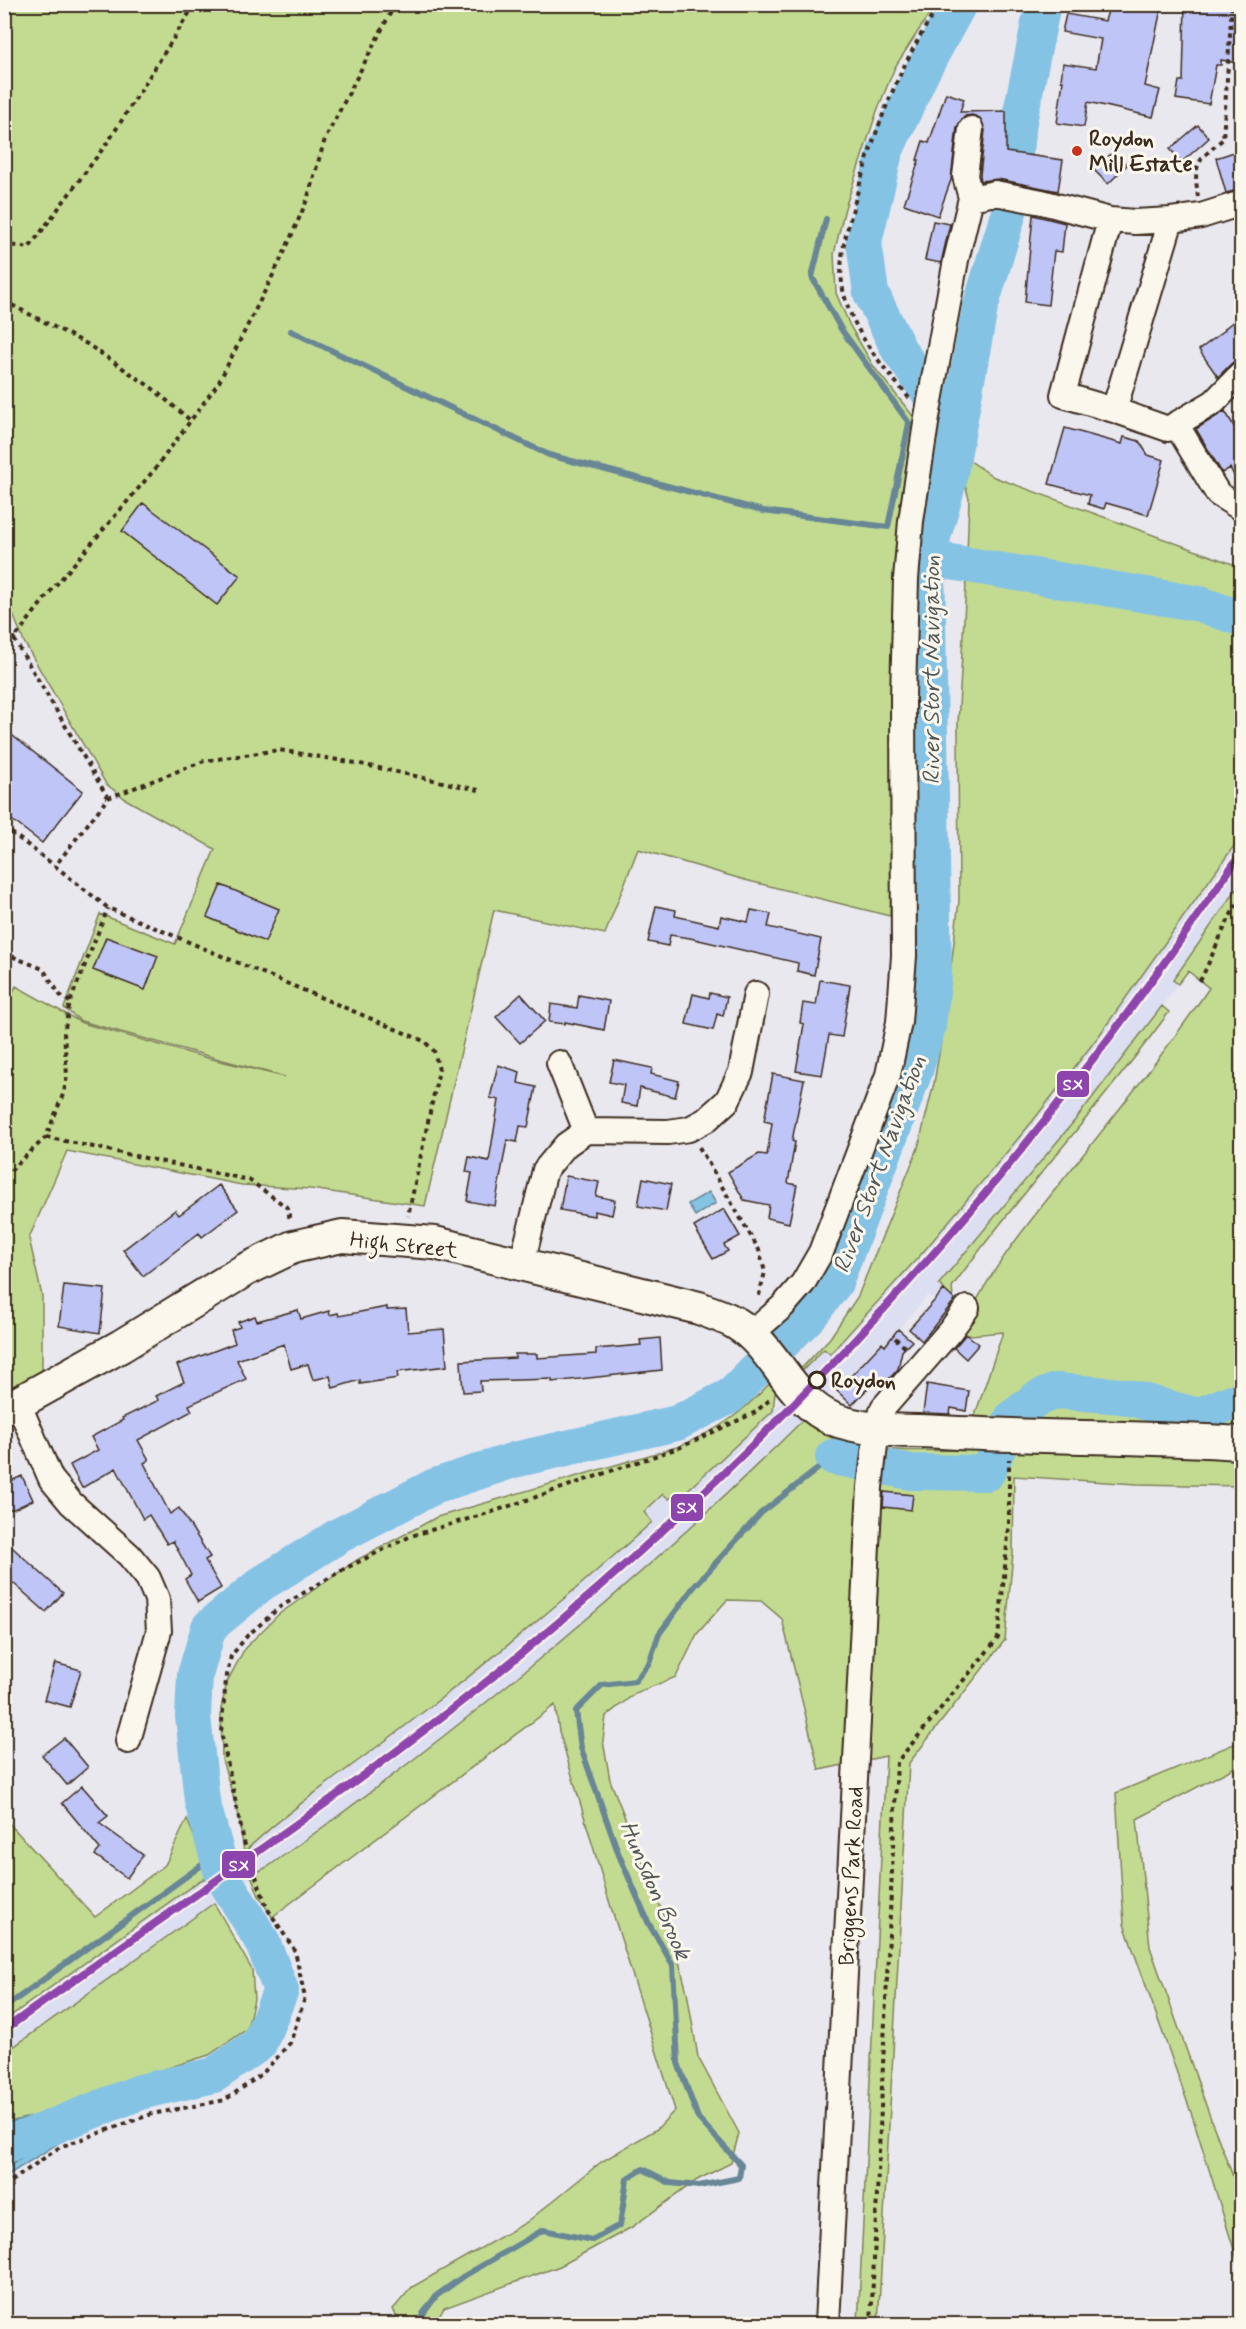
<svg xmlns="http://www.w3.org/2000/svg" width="1246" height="2329" font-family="Mynerve,sans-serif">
<rect width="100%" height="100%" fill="#e9e8ef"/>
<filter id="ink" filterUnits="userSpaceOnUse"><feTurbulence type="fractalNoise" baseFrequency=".0167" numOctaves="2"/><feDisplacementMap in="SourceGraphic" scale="12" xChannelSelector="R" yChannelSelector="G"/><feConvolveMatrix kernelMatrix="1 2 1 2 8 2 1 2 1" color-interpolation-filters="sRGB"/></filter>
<g filter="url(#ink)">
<!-- built -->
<path fill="#dcdef1" d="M 1241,836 L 1241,883 L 1173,979 L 1178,984 L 1076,1119 L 939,1283 L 944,1289 L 940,1294 L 935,1300 L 928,1295 L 899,1329 L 901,1331 L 893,1340 L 891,1338 L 844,1389 L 840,1385 L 826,1397 L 800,1373 L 824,1348 L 830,1354 L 865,1319 L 981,1184 L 1032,1122 L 1212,880 Z
M 786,1399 L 804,1419 L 674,1544 L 565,1639 L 399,1772 L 5,2053 L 5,2020 L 106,1945 L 254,1843 L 279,1819 L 461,1683 L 560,1603 L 652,1522 L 644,1513 L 664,1494 L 674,1495 L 678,1499 L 765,1416 Z"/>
<!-- green -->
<path fill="#c3db91" stroke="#7f8258" stroke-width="1.5" d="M 5,5 L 935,5 L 895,67 L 877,111 L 845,208 L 834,254 L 836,293 L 850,326 L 874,367 L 917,421 L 897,752 L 890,916 L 745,880 L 638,849 L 605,934 L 494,910 L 425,1206 L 311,1189 L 242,1185 L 67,1151 L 29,1238 L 42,1296 L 42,1373 L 5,1395 L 4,1011 L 16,986 L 82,1023 L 200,1056 L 285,1077 L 81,1021 L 64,1008 L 100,914 L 175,944 L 215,849 L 127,800 L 106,784 L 24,642 L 11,609 L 5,602 Z
M 954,450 L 994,477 L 1241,567 L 1241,836 L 1098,1037 L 1032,1122 L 924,1251 L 830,1354 L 824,1349 L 800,1373 L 799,1371 L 830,1338 L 858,1296 L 918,1148 L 934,1083 L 944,1024 L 959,901 L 958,724 L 966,584 L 969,498 Z
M 1241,883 L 1241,1431 L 970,1430 L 1003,1332 L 960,1336 C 985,1273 1032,1219 1074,1166 C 1121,1108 1167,1050 1209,988 L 1188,971 L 1178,984 L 1173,980 Z
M 1162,1006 L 1169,1012 C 1100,1107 1021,1192 952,1287 L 953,1298 L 950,1303 L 940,1294 L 944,1289 L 939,1284 L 1076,1119 Z
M 772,1381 L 775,1392 L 773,1411 L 678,1499 L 674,1495 L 669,1499 L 663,1494 L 644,1512 L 652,1522 C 574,1592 493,1659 409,1723 C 354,1765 295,1804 244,1852 L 238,1812 L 222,1760 L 221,1709 L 227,1682 L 245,1648 L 279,1614 L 357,1560 L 437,1517 L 677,1447 C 719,1430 741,1414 772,1381 Z
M 804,1419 C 816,1432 835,1441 852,1445 C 898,1454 947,1449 994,1450 C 1076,1450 1159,1455 1241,1458 L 1241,1486 L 1137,1484 L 1014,1476 L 1013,1553 L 1005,1640 L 909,1763 L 878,2324 L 858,2324 L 886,1756 L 819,1770 L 782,1619 L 761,1601 L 727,1600 L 697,1634 L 676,1677 L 636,1693 L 606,1716 L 603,1741 L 610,1780 L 673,1939 L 687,1992 L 698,2057 L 739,2133 L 731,2163 L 697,2180 L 632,2227 L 560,2266 L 444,2308 L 435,2324 L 400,2324 L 393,2309 L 412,2287 L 527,2222 L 601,2162 L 657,2129 L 675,2110 L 610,1904 L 559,1731 L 555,1705 L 272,1917 L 259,1896 L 251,1875 L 269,1866 C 461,1730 637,1585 804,1419 Z
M 1241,1741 L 1241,1764 L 1137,1819 L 1150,1947 L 1213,2125 L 1241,2197 L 1241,2272 L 1193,2118 L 1124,1924 L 1116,1793 Z
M 187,1819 L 210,1876 L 199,1881 L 5,2020 L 5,1819 L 95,1917 L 165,1865 Z
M 214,1903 L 252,1970 L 254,1999 L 247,2029 L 209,2055 L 136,2078 L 57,2111 L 5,2123 L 5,2053 Z"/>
<!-- water -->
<path fill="#85c3e5" stroke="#678695" stroke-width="1.5" d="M 709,1192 L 716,1203 L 695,1216 L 688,1204 Z
M 57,2111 L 65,2139 L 5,2177 L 5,2123 Z"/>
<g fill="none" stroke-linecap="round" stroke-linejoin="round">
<!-- shore -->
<path stroke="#59676e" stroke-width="1.5" d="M 4,2129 L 51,2119 L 57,2135 L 4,2169
M 4,2136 L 45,2127 L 48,2131 L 47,2134 L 4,2159"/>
<!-- stream -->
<path stroke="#678695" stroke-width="6" d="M 291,331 L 549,455 L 763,511 L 888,527 L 909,423 L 841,329 L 812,277 L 826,219
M 4,2008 L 217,1854
M 421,2324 L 420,2318 L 436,2296 L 464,2276 L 543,2230 L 592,2240 L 620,2225 L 627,2179 L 643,2169 L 670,2183 L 699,2186 L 739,2178 L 741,2165 L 698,2118 L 678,2063 L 673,1965 L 649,1924 L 619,1855 L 581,1748 L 576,1711 L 602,1685 L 635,1681 L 649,1663 L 659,1634 L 693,1588 L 761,1513 L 833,1457"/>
<!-- river -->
<path stroke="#85c3e5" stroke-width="36" d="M 1016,147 L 1019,122 L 1043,4
M 947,423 L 945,416 L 899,350 L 871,293 L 864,242 L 885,152 L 921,74 L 959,4
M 927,558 L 1200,604 L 1242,619
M 833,1457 L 911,1472 L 987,1473 L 1012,1418 L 1036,1399 L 1056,1391 L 1123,1396 L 1198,1416 L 1232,1402 L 1242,1400
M 4,2146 L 140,2092 L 214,2075 L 259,2044 L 281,1990 L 262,1941 L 223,1877 L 202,1801 L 193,1716 L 195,1675 L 209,1627 L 261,1584 L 340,1535 L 435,1486 L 514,1460 L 677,1423 L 730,1396 L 811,1314 L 835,1283 L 915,1071 L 928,1026 L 934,976 L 927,558 L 948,484 L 980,308 L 1009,212"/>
</g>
<!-- building -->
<path fill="#bfc5f7" stroke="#3b2a1e" stroke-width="1.5" d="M 1110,4 L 1162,4 L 1145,86 L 1160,90 L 1153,117 L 1088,102 L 1084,127 L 1057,123 L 1063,81 L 1061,81 L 1063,63 L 1096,68 L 1101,39 L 1062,32 L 1066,14 L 1105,21 Z
M 1185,4 L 1242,4 L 1242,64 L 1221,60 L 1221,65 L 1216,65 L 1209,104 L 1176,99 L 1179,81 L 1183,81 Z
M 946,93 L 964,99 L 960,112 L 1006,111 L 1006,152 L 1063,160 L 1058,191 L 998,179 L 981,181 L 980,175 L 985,130 L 980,118 L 972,115 L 965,116 L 957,127 L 951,180 L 938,216 L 904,204 L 919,160 L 917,160 L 923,141 L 929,143 Z
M 1198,125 L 1209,138 L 1182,162 L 1170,149 Z
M 1114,151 L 1127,165 L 1108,184 L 1094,170 Z
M 1237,151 L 1242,165 L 1242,189 L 1226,193 L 1216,158 Z
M 1033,215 L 1065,223 L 1062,252 L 1054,251 L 1048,305 L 1025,302 Z
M 933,221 L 950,224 L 941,263 L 925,260 Z
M 1242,314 L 1242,359 L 1232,363 L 1218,377 L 1199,350 L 1225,330 L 1224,329 Z
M 1225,411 L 1242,440 L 1242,491 L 1230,468 L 1222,473 L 1196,429 Z
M 1065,428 L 1122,444 L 1124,437 L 1139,441 L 1148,455 L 1164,460 L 1148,515 L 1106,503 L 1104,509 L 1088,504 L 1090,495 L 1049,484 Z
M 143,503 L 240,576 L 217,605 L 122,531 Z
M 4,729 L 83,791 L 42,843 L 4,814 Z
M 221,885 L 279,909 L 265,942 L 207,917 Z
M 656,906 L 676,910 L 675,916 L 719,926 L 721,916 L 748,922 L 751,910 L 771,914 L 768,927 L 821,939 L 814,975 L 797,971 L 798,963 L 690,938 L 670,935 L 668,946 L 648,942 Z
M 106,937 L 158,956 L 145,990 L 93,970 Z
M 820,980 L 850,985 L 842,1037 L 829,1035 L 822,1075 L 796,1071 L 804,1024 L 800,1023 L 803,1003 L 816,1005 Z
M 710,993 L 727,997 L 723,1016 L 717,1014 L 713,1030 L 686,1024 L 693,994 L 709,998 Z
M 521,994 L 545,1021 L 520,1043 L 496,1017 Z
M 579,995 L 609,1001 L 604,1030 L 565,1022 L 565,1024 L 549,1022 L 551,1004 L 577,1008 Z
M 614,1060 L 652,1068 L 651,1074 L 679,1081 L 675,1097 L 640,1088 L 637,1106 L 621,1103 L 624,1085 L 609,1082 Z
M 498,1065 L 520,1072 L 518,1083 L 536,1087 L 528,1127 L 520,1126 L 517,1142 L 507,1140 L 495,1206 L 467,1201 L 472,1173 L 466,1172 L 469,1157 L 489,1161 L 499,1100 L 490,1098 Z
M 773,1074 L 804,1080 L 792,1141 L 795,1142 L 788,1183 L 797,1185 L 789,1223 L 767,1218 L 769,1205 L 744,1200 L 728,1172 L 759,1154 L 767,1155 L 772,1123 L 764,1121 Z
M 566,1176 L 599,1182 L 596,1196 L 615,1200 L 612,1215 L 594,1211 L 594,1216 L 560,1210 Z
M 643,1178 L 671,1184 L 666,1211 L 638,1206 Z
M 219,1185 L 238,1210 L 202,1237 L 199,1233 L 143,1276 L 123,1250 L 175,1210 L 179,1215 Z
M 724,1209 L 740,1236 L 724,1245 L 728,1251 L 713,1259 L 694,1227 Z
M 64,1285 L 105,1289 L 100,1333 L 59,1326 Z
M 944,1290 L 955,1300 L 922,1341 L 909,1329 Z
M 387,1307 L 387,1310 L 406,1309 L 408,1332 L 444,1329 L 447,1366 L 397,1372 L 398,1378 L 360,1384 L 360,1380 L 333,1388 L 330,1376 L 313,1380 L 308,1364 L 291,1369 L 284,1344 L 237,1360 L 246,1379 L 189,1405 L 192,1411 L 138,1440 L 149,1460 L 144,1463 L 170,1514 L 179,1508 L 210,1557 L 205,1560 L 221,1588 L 198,1602 L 185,1579 L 191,1575 L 173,1541 L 167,1544 L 149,1515 L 143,1519 L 116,1468 L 82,1488 L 70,1465 L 98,1450 L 91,1437 L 123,1420 L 122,1418 L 159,1400 L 156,1396 L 184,1382 L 177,1365 L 235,1343 L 231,1330 L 240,1327 L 238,1322 L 255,1316 L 257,1321 L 298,1310 L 301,1319 L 329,1311 L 330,1315 L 338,1313 L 339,1316 Z
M 898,1329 L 912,1341 L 902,1351 L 898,1369 L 888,1380 L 871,1385 L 852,1405 L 837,1391 L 882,1343 L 885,1346 Z
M 966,1334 L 979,1344 L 966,1359 L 954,1348 Z
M 660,1338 L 662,1370 L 552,1382 L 552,1379 L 480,1381 L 481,1391 L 463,1392 L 461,1361 L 515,1358 L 515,1354 L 537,1354 L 537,1358 L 596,1354 L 596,1349 L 641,1345 L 640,1340 Z
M 927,1384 L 969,1391 L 966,1411 L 951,1408 L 950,1414 L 923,1413 Z
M 22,1476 L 33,1500 L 14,1509 L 8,1509 L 4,1502 L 4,1484 Z
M 884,1492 L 913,1495 L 911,1510 L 883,1507 Z
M 4,1540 L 63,1593 L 46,1612 L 4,1575 Z
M 55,1663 L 81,1670 L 70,1707 L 44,1700 Z
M 64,1738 L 88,1767 L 67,1785 L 42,1755 Z
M 82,1786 L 108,1816 L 99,1823 L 143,1855 L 127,1878 L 95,1855 L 100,1849 L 62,1803 Z"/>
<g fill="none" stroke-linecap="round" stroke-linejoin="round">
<!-- minor casing -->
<g stroke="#3b2a1e" stroke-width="28">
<path id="minor" d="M 971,198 L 995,193 L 1042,202 L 1110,220 L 1135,222 L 1171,220 L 1201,216 L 1242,203
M 1110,220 L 1063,395 L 1114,410
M 1171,220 L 1114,410 L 1168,429 L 1214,402 L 1242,373
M 1176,424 L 1218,494 L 1242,509
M 559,1063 L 586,1131
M 522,1263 L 545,1170 L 566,1145 L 586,1131 L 668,1132 L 689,1129 L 706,1120 L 727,1101 L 741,1072 L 756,994
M 750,1335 L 783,1306 L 803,1283 L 821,1252 L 888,1075 L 899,1022 L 904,956 L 903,697 L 906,579 L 911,521 L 927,417 L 956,260 L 971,198 L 965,176 L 971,129
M 18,1403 L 51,1479 L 71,1503 L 129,1555 L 148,1578 L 157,1599 L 159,1631 L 128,1741
M 827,2324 L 870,1487 L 877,1428 L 883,1408 L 950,1331 L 967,1308"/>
</g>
<!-- major casing -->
<g stroke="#3b2a1e" stroke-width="36">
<path id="major" d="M 4,1408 L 18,1403 L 121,1346 L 245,1270 L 293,1247 L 342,1236 L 435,1243 L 699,1308 C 711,1313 726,1317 737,1324 C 775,1347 790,1401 833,1419 C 866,1432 906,1430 941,1432 C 1041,1438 1142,1436 1242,1443"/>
</g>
<!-- path -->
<path stroke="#3b2a1e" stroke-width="4" stroke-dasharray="4.5 4.5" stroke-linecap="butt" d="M 395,4 L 325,139 L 307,200 L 284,253 L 219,382 L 155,469 L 50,592 L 14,639 L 108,798 L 55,866 L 108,908 L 424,1041 L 434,1051 L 439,1070 L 408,1216
M 1198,197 C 1193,162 1197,162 1223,139 L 1232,4
M 4,244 L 29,248 L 110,139 L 195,4
M 4,301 L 87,344 L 152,388 L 190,420
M 909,398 C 884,368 854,334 844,294 C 836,261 847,232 855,201 C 874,131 899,65 940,4
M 4,621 L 14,639 L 4,651
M 108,798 L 204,761 L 279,750 L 356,763 L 483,791
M 4,827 L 55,866
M 4,953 L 43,969 L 60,995 L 70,1002
M 1200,981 C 1214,953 1225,922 1242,896
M 46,1137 L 249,1180 L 288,1208 L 290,1222
M 699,1147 L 759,1250 L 765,1272 L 758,1299
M 4,1177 L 46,1137 L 64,1092 L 67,1076 L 64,1033 L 70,1002 L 108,908
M 895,1338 L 908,1350
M 4,2186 L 60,2147 L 152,2114 L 225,2100 L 262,2074 L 290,2043 L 305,1998 L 295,1951 L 267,1908 L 244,1842 L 221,1732 L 226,1680 L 231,1656 L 247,1636 L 280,1607 L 344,1569 L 411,1536 L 495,1511 L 681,1447 L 754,1413 L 772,1398
M 871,2324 L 897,1762 L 998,1638 L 1009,1525 L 1009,1459"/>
<!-- minor -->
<use href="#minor" stroke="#fbf7ec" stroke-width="24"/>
<!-- major -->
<use href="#major" stroke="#fbf7ec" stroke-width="32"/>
<!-- rail-1 casing -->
<g stroke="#fbf7ec" stroke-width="12">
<path id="rail-1" d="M 4,2030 C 177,1905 357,1789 522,1653 C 730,1481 920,1284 1085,1069 C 1140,999 1191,925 1242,852"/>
</g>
<!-- rail-1 -->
<use href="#rail-1" stroke="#8e44ad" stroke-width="8"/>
</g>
</g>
<!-- markers -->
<circle fill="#c8321e" stroke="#fbf7ec" stroke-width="2" cx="1077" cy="151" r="6"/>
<circle fill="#fbf7ec" stroke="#3b2a1e" stroke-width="3" cx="817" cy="1380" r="8"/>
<g text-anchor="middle" stroke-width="6" stroke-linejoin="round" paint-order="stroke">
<!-- poi labels -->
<g font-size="22" font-weight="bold" fill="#3b2a1e" stroke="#fbf7ec" text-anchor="start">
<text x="1089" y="146">Roydon<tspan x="1089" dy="25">Mill Estate</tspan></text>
</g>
<!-- street labels -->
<g font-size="22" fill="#3b2a1e" stroke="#fbf7ec">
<text transform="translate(404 1244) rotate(6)" y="8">High Street</text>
<text transform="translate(850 1876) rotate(-87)" y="8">Briggens Park Road</text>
</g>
<!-- stop labels -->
<g font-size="22" font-weight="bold" fill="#3b2a1e" stroke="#fbf7ec" text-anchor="start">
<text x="831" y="1388">Roydon</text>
</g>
<!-- water labels -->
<g font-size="24" font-style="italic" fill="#51585a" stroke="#fbf7ec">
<text transform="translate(931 670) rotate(-90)" y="8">River Stort Navigation</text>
<text transform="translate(879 1164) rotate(-70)" y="8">River Stort Navigation</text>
<text transform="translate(656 1890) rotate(67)" y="8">Hunsdon Brook</text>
</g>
</g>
<g stroke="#fbf7ec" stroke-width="2">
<rect x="1056" y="1070" width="34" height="28" rx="6" fill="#8e44ad"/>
<rect x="670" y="1493" width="34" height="29" rx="6" fill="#8e44ad"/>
<rect x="221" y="1850" width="35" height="29" rx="6" fill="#8e44ad"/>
</g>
<g font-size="16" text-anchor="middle" font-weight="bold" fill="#fff">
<text x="1073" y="1090">SX</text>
<text x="687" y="1513">SX</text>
<text x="239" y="1871">SX</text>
</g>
<!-- margin -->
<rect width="1246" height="2329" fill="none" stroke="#fbf7ec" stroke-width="24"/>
<rect x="12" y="12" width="1222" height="2305" fill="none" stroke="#3b2a1e" stroke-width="2" filter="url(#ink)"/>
</svg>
